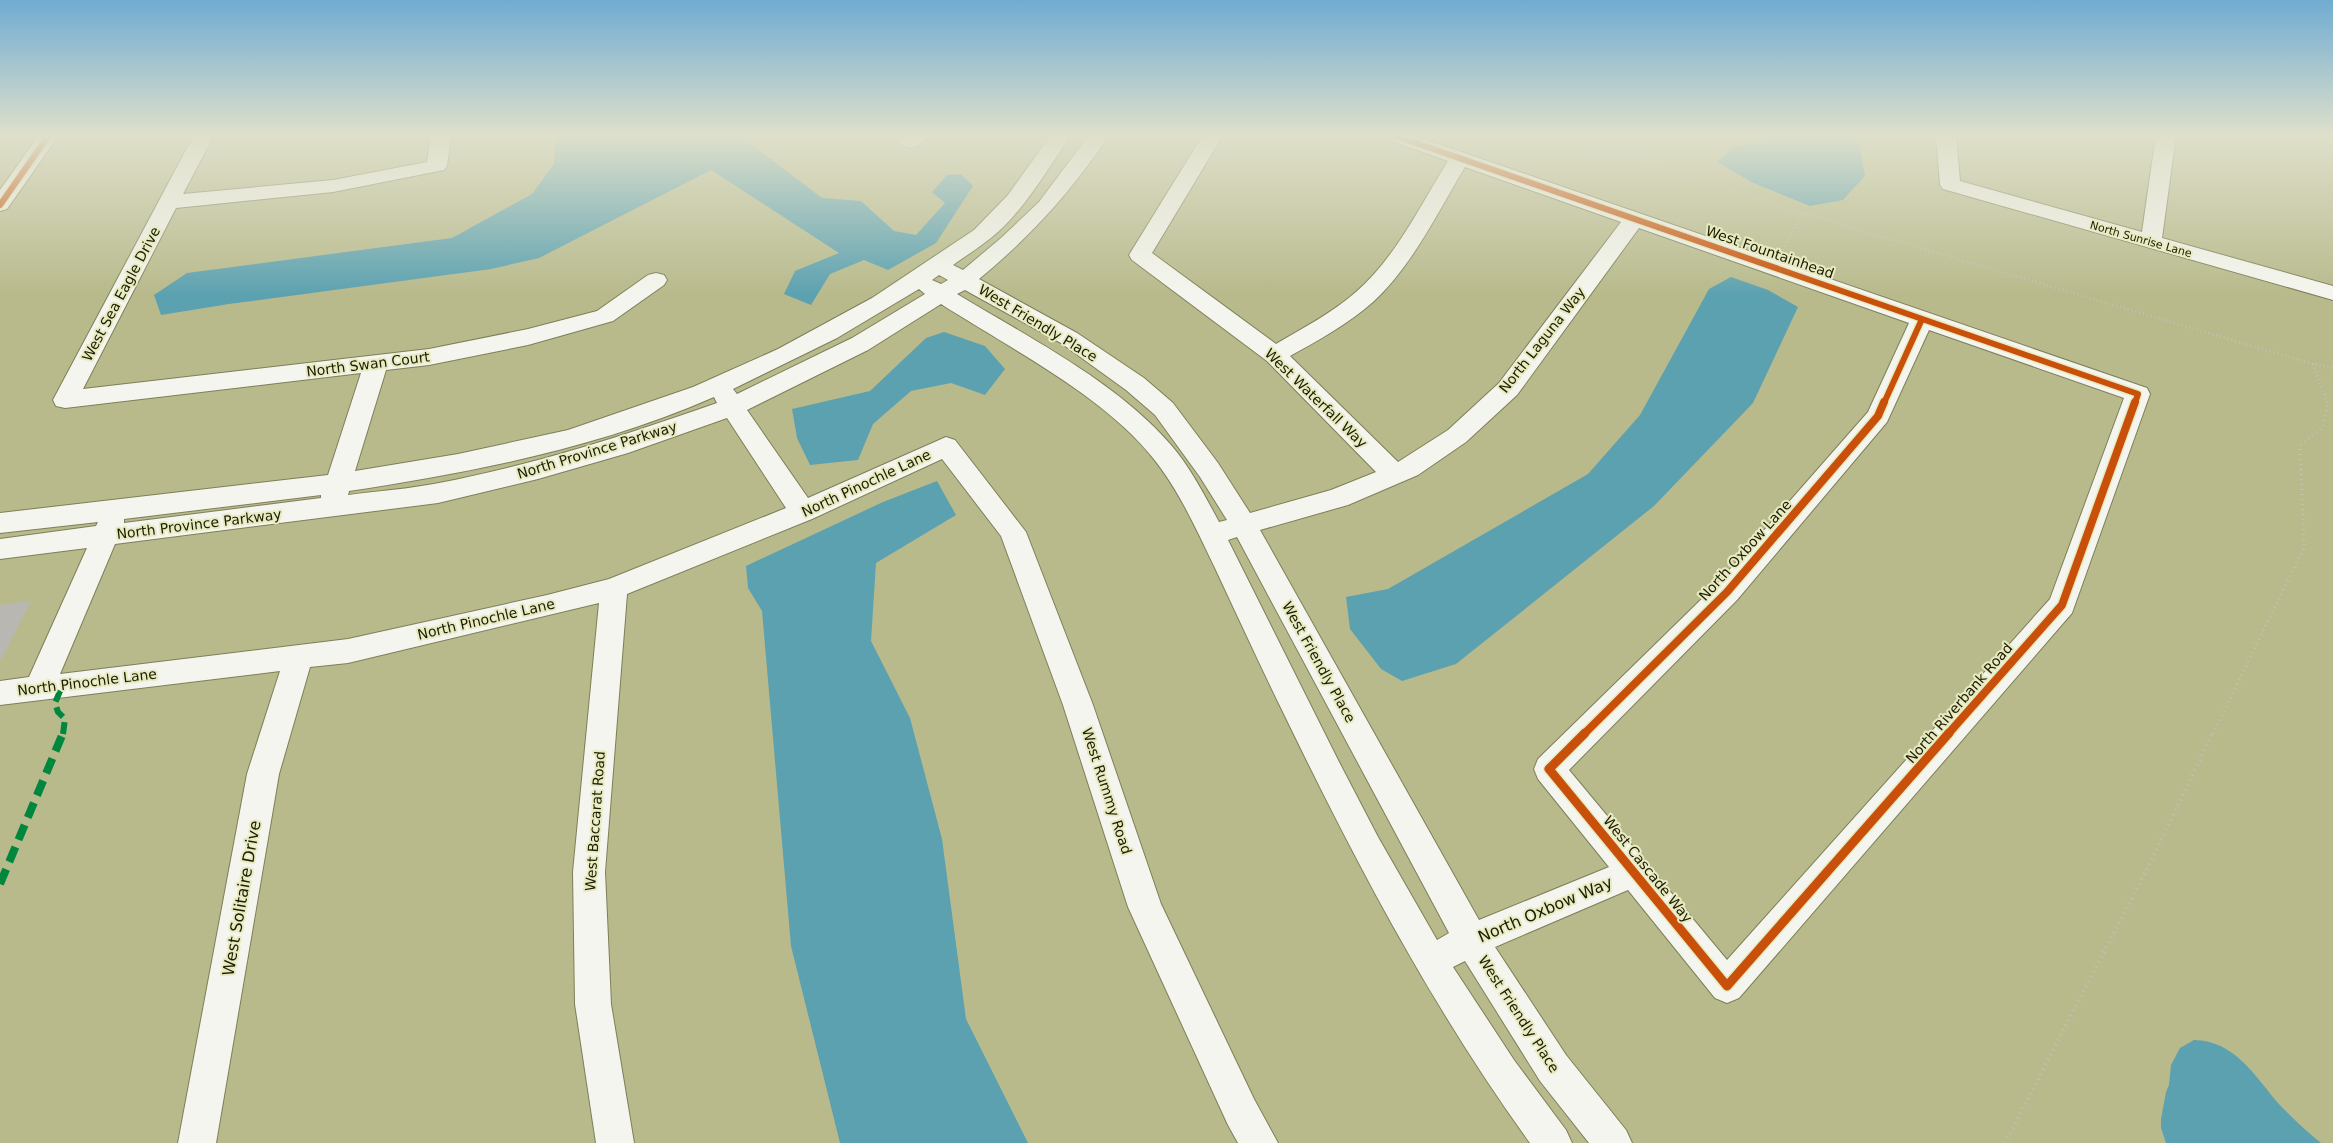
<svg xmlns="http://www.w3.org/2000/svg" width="2333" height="1143" font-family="'DejaVu Sans',sans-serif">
<rect width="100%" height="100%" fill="#b8ba8c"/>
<!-- water -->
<path fill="#5ca1b0" d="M 556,135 L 739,135 L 822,198 L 861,201 L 894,231 L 916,235 L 945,203 L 932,192 L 947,175 L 961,174 L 973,186 L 936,243 L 888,270 L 864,260 L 830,274 L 811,305 L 784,294 L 795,271 L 839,253 L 711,170 L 539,258 L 491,269 L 229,304 L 161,315 L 154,295 L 187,273 L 452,238 L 532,194 L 554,164 Z
M 1779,135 L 1858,135 L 1865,176 L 1843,200 L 1810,206 L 1751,182 L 1718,162 L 1732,148 Z
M 1731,277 L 1768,290 L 1798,307 L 1753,403 L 1654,506 L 1456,664 L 1402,681 L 1381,669 L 1350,629 L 1346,597 L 1388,589 L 1588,474 L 1640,415 L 1709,289 Z
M 944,332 L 985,346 L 1005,369 L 985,395 L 951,383 L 911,391 L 873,424 L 858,460 L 810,465 L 797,438 L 792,409 L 870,391 L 926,338 Z
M 937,481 L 956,515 L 876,563 L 871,641 L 910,718 L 942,839 L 966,1019 L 1028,1143 L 840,1143 L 791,946 L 762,611 L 748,588 L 746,566 L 883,502 Z
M 2194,1040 C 2235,1041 2254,1075 2278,1103 C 2291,1117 2306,1131 2321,1143 L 2166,1143 L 2161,1128 L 2161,1119 L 2166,1092 L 2169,1085 L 2171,1065 L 2180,1048 Z"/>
<!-- building -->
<path fill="#b8b7b1" d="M 31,601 L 2,658 L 0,659 L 0,605 Z"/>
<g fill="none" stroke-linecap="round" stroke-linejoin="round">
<!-- minor casing -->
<g stroke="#7e7f58" stroke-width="2">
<path id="minor" d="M 39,135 L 59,135 L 7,209 L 0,211 L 0,190 Z
M 194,135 L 214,135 L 183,194 L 333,180 L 427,162 L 431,135 L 451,135 L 447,166 L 444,170 L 333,192 L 176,208 L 83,389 L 429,349 L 528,329 L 597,311 L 648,275 L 656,273 L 664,275 L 667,280 L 664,285 L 613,321 L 528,345 L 429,365 L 386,370 L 355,471 L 458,454 L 568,430 L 693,387 L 778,349 L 872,298 L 974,230 L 1008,195 L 1051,135 L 1071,135 C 1049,167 1028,204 999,231 C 985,244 968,254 953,265 L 963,270 L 1001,238 L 1039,202 L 1089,135 L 1109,135 C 1073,190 1030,237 979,279 L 1077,333 L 1144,378 L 1173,403 L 1218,463 L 1250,513 L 1331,490 L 1376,472 L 1267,361 L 1132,260 L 1129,255 L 1203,135 L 1223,135 L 1152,253 L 1276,344 C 1303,328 1332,313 1356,292 C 1396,257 1420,206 1448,161 L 1386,139 L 1383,135 L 1412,135 L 2147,388 L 2150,394 L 2072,613 L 1739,998 L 1727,1003 L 1715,998 L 1628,890 L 1495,947 L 1566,1055 L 1626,1130 L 1632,1143 L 1589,1143 L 1540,1081 L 1465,961 L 1453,967 L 1514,1060 L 1566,1130 L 1572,1143 L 1530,1143 C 1431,1006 1356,863 1282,710 C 1259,663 1237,615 1215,568 C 1197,531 1179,490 1153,458 C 1104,396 1008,347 941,304 L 868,350 L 747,410 L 808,498 L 946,437 L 955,440 L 1026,532 L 1093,705 L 1161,904 L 1254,1099 L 1278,1143 L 1238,1143 L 1228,1125 L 1128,907 L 1063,705 L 1001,536 L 942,459 L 812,519 L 627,594 L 605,872 L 611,1004 L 634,1143 L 596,1143 L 575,1004 L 573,872 L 599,603 L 348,663 L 310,667 L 279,774 L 216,1143 L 178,1143 L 247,774 L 280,671 L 0,705 L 0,681 L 29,677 L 87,548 L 0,559 L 0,539 L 96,526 L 98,522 L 0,533 L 0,513 L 328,475 L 361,373 L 65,408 L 56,406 L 53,400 ZM 1465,167 L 1621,222 L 1499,383 L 1448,430 L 1398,462 L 1290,356 C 1319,340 1348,324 1373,302 C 1413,265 1437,213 1465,167 ZM 1639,228 L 1909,323 L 1868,412 L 1717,584 L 1538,759 L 1534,769 L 1538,779 L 1609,867 L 1479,920 L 1260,530 L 1348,505 L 1418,475 L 1466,442 L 1517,395 ZM 939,275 L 948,280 L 941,284 L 932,280 ZM 919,289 L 925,294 L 852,338 L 737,394 L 733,389 L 837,338 ZM 965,290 L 1061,343 L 1126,390 L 1155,415 L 1200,477 L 1227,520 L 1219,522 C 1205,496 1190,467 1171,445 C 1117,382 1028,337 957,294 ZM 1929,330 L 2124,398 L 2050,599 L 1727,960 L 1569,770 L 1737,600 L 1887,422 ZM 714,397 L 717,403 C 626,435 534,465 439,483 C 409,489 378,491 348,495 L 349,491 C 473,472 598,448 714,397 ZM 727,418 L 786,508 L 609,579 L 547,595 L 348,639 L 60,674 L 115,544 L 438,503 L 538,479 L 628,453 ZM 321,495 L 321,498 L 124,523 L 124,519 ZM 1237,537 L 1449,933 L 1437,940 L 1378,837 L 1338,760 L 1228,540 Z
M 892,135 L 929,135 C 918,151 904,152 892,135 Z
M 1936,135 L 1956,135 L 1960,181 L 2142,232 L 2156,135 L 2176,135 L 2162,238 L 2333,286 L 2333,300 L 1943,189 L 1940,185 Z"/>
</g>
<!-- path-far2 -->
<path stroke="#c0c2b3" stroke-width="2.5" stroke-dasharray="1 3" stroke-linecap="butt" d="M 1562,135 L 1802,213 L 2313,364 L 2333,368
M 1783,250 L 1802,213
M 2313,364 L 2327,403"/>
<!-- path-far1 -->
<path stroke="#c0c2b3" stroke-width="3" stroke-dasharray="1 4" stroke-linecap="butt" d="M 2213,734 L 2304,547 L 2300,446 L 2323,427 L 2328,402"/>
<!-- path -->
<path stroke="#c0c2b3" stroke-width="4" stroke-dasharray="1 4.5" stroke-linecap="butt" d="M 2005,1143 L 2148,867 L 2213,733"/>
<!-- minor -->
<use href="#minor" fill="#f4f5ee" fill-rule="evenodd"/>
<!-- quiet-far1 -->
<path stroke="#00873e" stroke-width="6" stroke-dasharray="12 6" stroke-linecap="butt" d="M 63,734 L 65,719 L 58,712 L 55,703 L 63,684"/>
<!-- quiet -->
<path stroke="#00873e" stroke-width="8" stroke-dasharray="16 8" stroke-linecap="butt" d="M 0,884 L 63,733"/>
<!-- cycleway-far2 casing -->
<g stroke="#e8ebc2" stroke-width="9">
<path id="cycleway-far2" d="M 1393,135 L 2138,394 L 2135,403
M 0,205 L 49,135
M 1884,403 L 1922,319"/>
</g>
<!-- cycleway-far1 casing -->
<g stroke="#e8ebc2" stroke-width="11">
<path id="cycleway-far1" d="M 1584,734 L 1727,592 L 1878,416 L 1884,402
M 1948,734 L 2062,605 L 2135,402"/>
</g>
<!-- cycleway casing -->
<g stroke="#e8ebc2" stroke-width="12">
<path id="cycleway" d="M 1585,733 L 1549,769 L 1727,986 L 1949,733"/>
</g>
<!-- cycleway-far2 -->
<use href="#cycleway-far2" stroke="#c9500a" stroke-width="6"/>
<!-- cycleway-far1 -->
<use href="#cycleway-far1" stroke="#c9500a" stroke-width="8"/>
<!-- cycleway -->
<use href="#cycleway" stroke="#c9500a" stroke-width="9"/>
</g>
<!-- sky -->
<linearGradient id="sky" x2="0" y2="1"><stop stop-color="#70acd2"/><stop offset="0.46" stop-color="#dfe0cb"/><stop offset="1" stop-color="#dfe0cb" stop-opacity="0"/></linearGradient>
<rect width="2333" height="295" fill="url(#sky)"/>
<g text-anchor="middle" stroke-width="4" stroke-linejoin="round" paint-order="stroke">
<!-- far-street labels -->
<g font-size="11" fill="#1c1c00" stroke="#e8ebc2">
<text transform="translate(2141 239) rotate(16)" y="4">North Sunrise Lane</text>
</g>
<!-- street labels -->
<g font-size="14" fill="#1c1c00" stroke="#e8ebc2">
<text transform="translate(1770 252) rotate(19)" y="5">West Fountainhead</text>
<text transform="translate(121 294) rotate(-62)" y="5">West Sea Eagle Drive</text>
<text transform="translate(1038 323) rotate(31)" y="5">West Friendly Place</text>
<text transform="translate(1542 340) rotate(-52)" y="5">North Laguna Way</text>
<text transform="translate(368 364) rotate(-7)" y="5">North Swan Court</text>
<text transform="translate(1316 398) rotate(44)" y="5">West Waterfall Way</text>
<text transform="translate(597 450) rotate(-17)" y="5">North Province Parkway</text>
<text transform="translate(866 483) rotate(-25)" y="5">North Pinochle Lane</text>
<text transform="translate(199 524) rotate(-7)" y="5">North Province Parkway</text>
<text transform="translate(1745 550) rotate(-48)" y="5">North Oxbow Lane</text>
<text transform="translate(486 619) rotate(-13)" y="5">North Pinochle Lane</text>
<text transform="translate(1319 662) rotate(61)" y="5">West Friendly Place</text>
<text transform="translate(87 682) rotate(-7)" y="5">North Pinochle Lane</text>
<text transform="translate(1959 703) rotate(-49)" y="5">North Riverbank Road</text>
<text transform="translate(1107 791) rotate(72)" y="5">West Rummy Road</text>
<text transform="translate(595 821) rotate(-86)" y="5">West Baccarat Road</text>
<text transform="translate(1648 869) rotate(51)" y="5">West Cascade Way</text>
<text transform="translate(1519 1014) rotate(57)" y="5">West Friendly Place</text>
</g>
<!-- near-street labels -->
<g font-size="16" fill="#1c1c00" stroke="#e8ebc2">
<text transform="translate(241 898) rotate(-80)" y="6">West Solitaire Drive</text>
<text transform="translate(1545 909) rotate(-23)" y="6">North Oxbow Way</text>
</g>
</g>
</svg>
